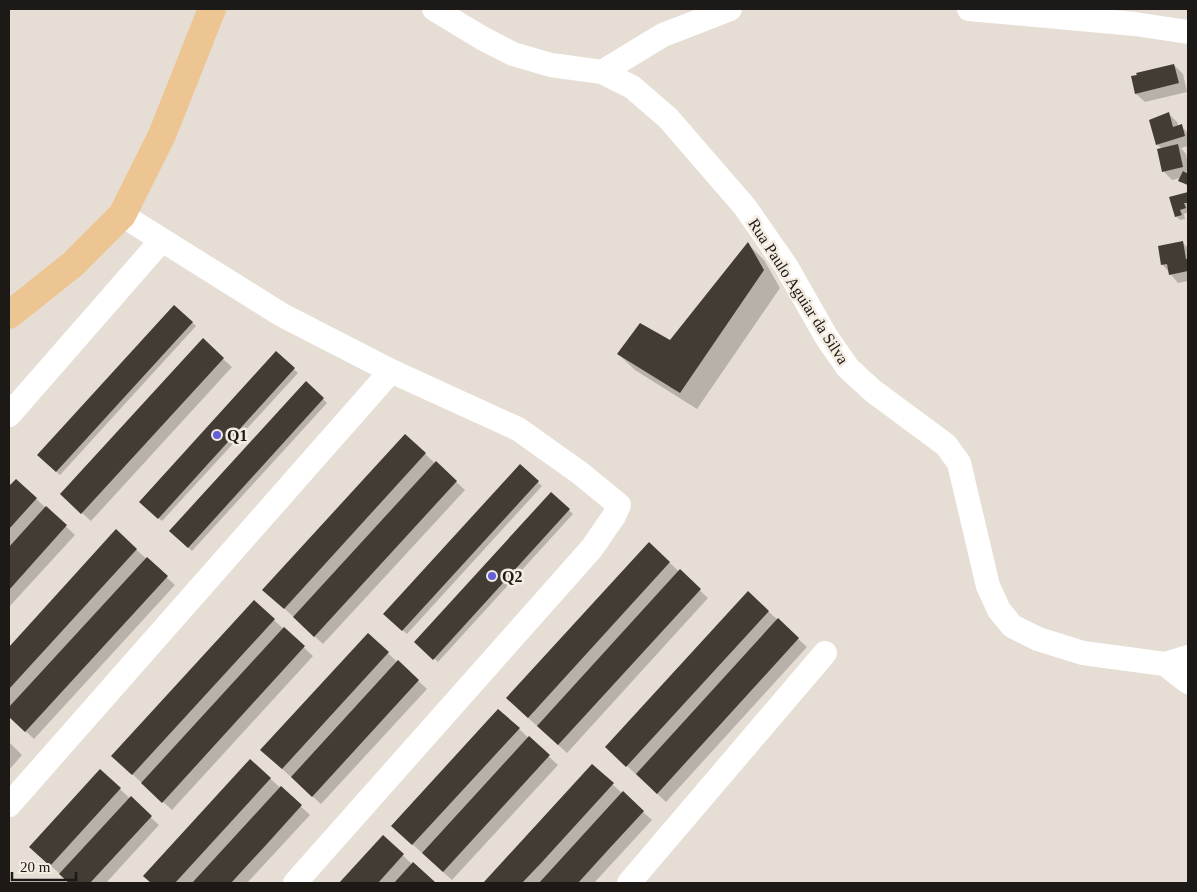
<svg xmlns="http://www.w3.org/2000/svg" width="1197" height="892" font-family="Georgia,serif">
<rect width="100%" height="100%" fill="#e6ded4"/>
<!-- shadow -->
<path fill="#0003" d="M 1174,65 L 1183,74 L 1187,92 L 1145,102 L 1136,94 Z
M 1169,114 L 1177,122 L 1179,127 L 1181,126 L 1188,133 L 1188,146 L 1181,148 L 1186,154 L 1188,164 L 1188,186 L 1179,180 L 1181,178 L 1172,180 L 1164,172 L 1162,149 L 1157,144 Z
M 1188,193 L 1188,212 L 1184,214 L 1185,219 L 1180,220 L 1176,216 L 1171,198 Z
M 1182,242 L 1188,248 L 1188,281 L 1178,283 L 1163,265 Z
M 748,244 L 764,260 L 780,288 L 697,409 L 635,370 L 618,354 L 670,342 Z
M 174,306 L 196,326 L 60,475 L 39,455 Z
M 276,353 L 298,373 L 162,521 L 141,502 Z
M 223,359 L 232,367 L 91,521 L 71,503 Z
M 306,383 L 327,403 L 192,551 L 171,531 Z
M 405,436 L 465,490 L 323,644 L 273,598 Z
M 520,466 L 542,486 L 407,634 L 385,614 Z
M 16,480 L 75,535 L 9,607 L 9,488 Z
M 551,494 L 573,514 L 438,662 L 416,642 Z
M 116,531 L 175,585 L 34,739 L 9,716 L 9,649 Z
M 649,544 L 708,598 L 567,753 L 516,707 Z
M 768,611 L 807,647 L 666,802 L 615,755 Z
M 274,620 L 313,656 L 172,810 L 121,764 Z
M 368,635 L 427,689 L 321,804 L 270,758 Z
M 519,729 L 558,765 L 452,880 L 401,834 Z
M 9,742 L 22,755 L 9,770 Z
M 250,760 L 310,815 L 247,883 L 152,883 L 145,876 Z
M 592,766 L 652,820 L 594,883 L 485,883 Z
M 100,771 L 159,825 L 106,883 L 70,883 L 39,855 Z
M 383,837 L 413,865 L 434,883 L 340,883 Z"/>
<!-- building -->
<path fill="#423c34" d="M 1174,64 L 1179,83 L 1135,94 L 1131,76 L 1137,75 L 1136,73 Z
M 1169,112 L 1173,127 L 1182,124 L 1185,136 L 1156,145 L 1149,120 Z
M 1178,144 L 1183,167 L 1162,172 L 1157,149 Z
M 1183,171 L 1188,174 L 1188,185 L 1178,181 Z
M 1188,192 L 1188,203 L 1184,203 L 1186,208 L 1180,210 L 1182,215 L 1175,217 L 1169,197 Z
M 1183,241 L 1186,259 L 1188,259 L 1188,271 L 1169,275 L 1167,264 L 1161,265 L 1158,246 Z
M 748,242 L 764,270 L 680,393 L 617,354 L 640,323 L 670,340 Z
M 174,305 L 193,322 L 56,472 L 37,455 Z
M 203,338 L 224,358 L 81,514 L 60,494 Z
M 276,351 L 295,368 L 158,519 L 139,502 Z
M 306,381 L 324,398 L 188,548 L 169,531 Z
M 405,434 L 426,453 L 284,609 L 262,590 Z
M 436,461 L 457,481 L 314,637 L 293,617 Z
M 520,464 L 539,481 L 402,631 L 383,614 Z
M 16,479 L 37,498 L 9,529 L 9,486 Z
M 551,492 L 570,509 L 433,660 L 414,642 Z
M 46,506 L 67,525 L 9,590 L 9,547 Z
M 116,529 L 137,549 L 9,689 L 9,647 Z
M 649,542 L 670,562 L 528,718 L 506,698 Z
M 147,557 L 168,576 L 25,732 L 9,717 L 9,707 Z
M 680,569 L 701,589 L 558,745 L 537,726 Z
M 748,591 L 769,611 L 626,767 L 605,747 Z
M 254,600 L 275,619 L 132,775 L 111,756 Z
M 778,618 L 799,638 L 657,794 L 636,774 Z
M 284,627 L 305,646 L 162,803 L 141,783 Z
M 368,633 L 389,652 L 282,769 L 260,750 Z
M 398,660 L 419,680 L 312,797 L 291,777 Z
M 498,709 L 520,728 L 412,845 L 391,826 Z
M 529,736 L 550,755 L 443,872 L 422,853 Z
M 250,759 L 271,778 L 175,883 L 151,883 L 143,876 Z
M 592,764 L 614,783 L 542,862 L 522,883 L 483,883 Z
M 100,769 L 121,788 L 50,866 L 29,847 Z
M 281,786 L 302,805 L 266,845 L 231,883 L 192,883 Z
M 623,791 L 644,811 L 608,850 L 578,883 L 539,883 Z
M 131,796 L 152,816 L 90,883 L 69,883 L 59,874 Z
M 383,835 L 404,854 L 378,883 L 339,883 Z
M 413,862 L 435,882 L 433,883 L 394,883 Z"/>
<g fill="none" stroke-linecap="round" stroke-linejoin="round">
<!-- street -->
<path stroke="#fff" stroke-width="24" d="M 434,9 L 482,38 L 513,54 L 551,65 L 602,72 L 632,87 L 668,118 L 745,207 L 786,266 L 827,338 L 848,368 L 873,391 L 946,445 L 959,463 L 988,586 L 999,610 L 1012,626 L 1038,639 L 1083,653 L 1165,664 L 1188,657
M 969,9 L 1135,24 L 1188,32
M 602,72 L 663,35 L 730,9
M 122,215 L 282,315 L 391,371 L 518,429 L 580,473 L 619,505 L 614,516 L 592,548 L 295,883
M 9,415 L 161,241
M 1165,664 L 1188,682
M 9,805 L 391,371
M 629,883 L 825,653"/>
<!-- primary -->
<path stroke="#edc592" stroke-width="28" d="M 9,315 L 73,264 L 122,215 L 162,135 L 212,9"/>
</g>
<!-- markers -->
<g fill="#6360d9" stroke="#f4ebe1" stroke-width="2">
<circle cx="217" cy="435" r="5"/>
<circle cx="492" cy="576" r="5"/>
</g>
<g text-anchor="middle" stroke-width="5" stroke-linejoin="round" paint-order="stroke">
<!-- street labels -->
<g font-size="16" fill="#1d1916" stroke="#f4ebe1">
<text transform="translate(799 291) rotate(57)" y="6">Rua Paulo Aguiar da Silva</text>
</g>
<!-- poi labels -->
<g font-size="16" font-weight="bold" fill="#1d1916" stroke="#f4ebe1" text-anchor="start">
<text x="227" y="441">Q1</text>
<text x="502" y="582">Q2</text>
</g>
</g>
<!-- border -->
<rect width="1197" height="892" fill="none" stroke="#1d1916" stroke-width="20"/>
<!-- scale -->
<path d="M12 872v8h64v-8" fill="none" stroke="#1d1916" stroke-width="2.5"/>
<text x="20" y="872" font-size="15" fill="#1d1916" stroke="#f4ebe1" stroke-width="4" paint-order="stroke">20 m</text>
</svg>
